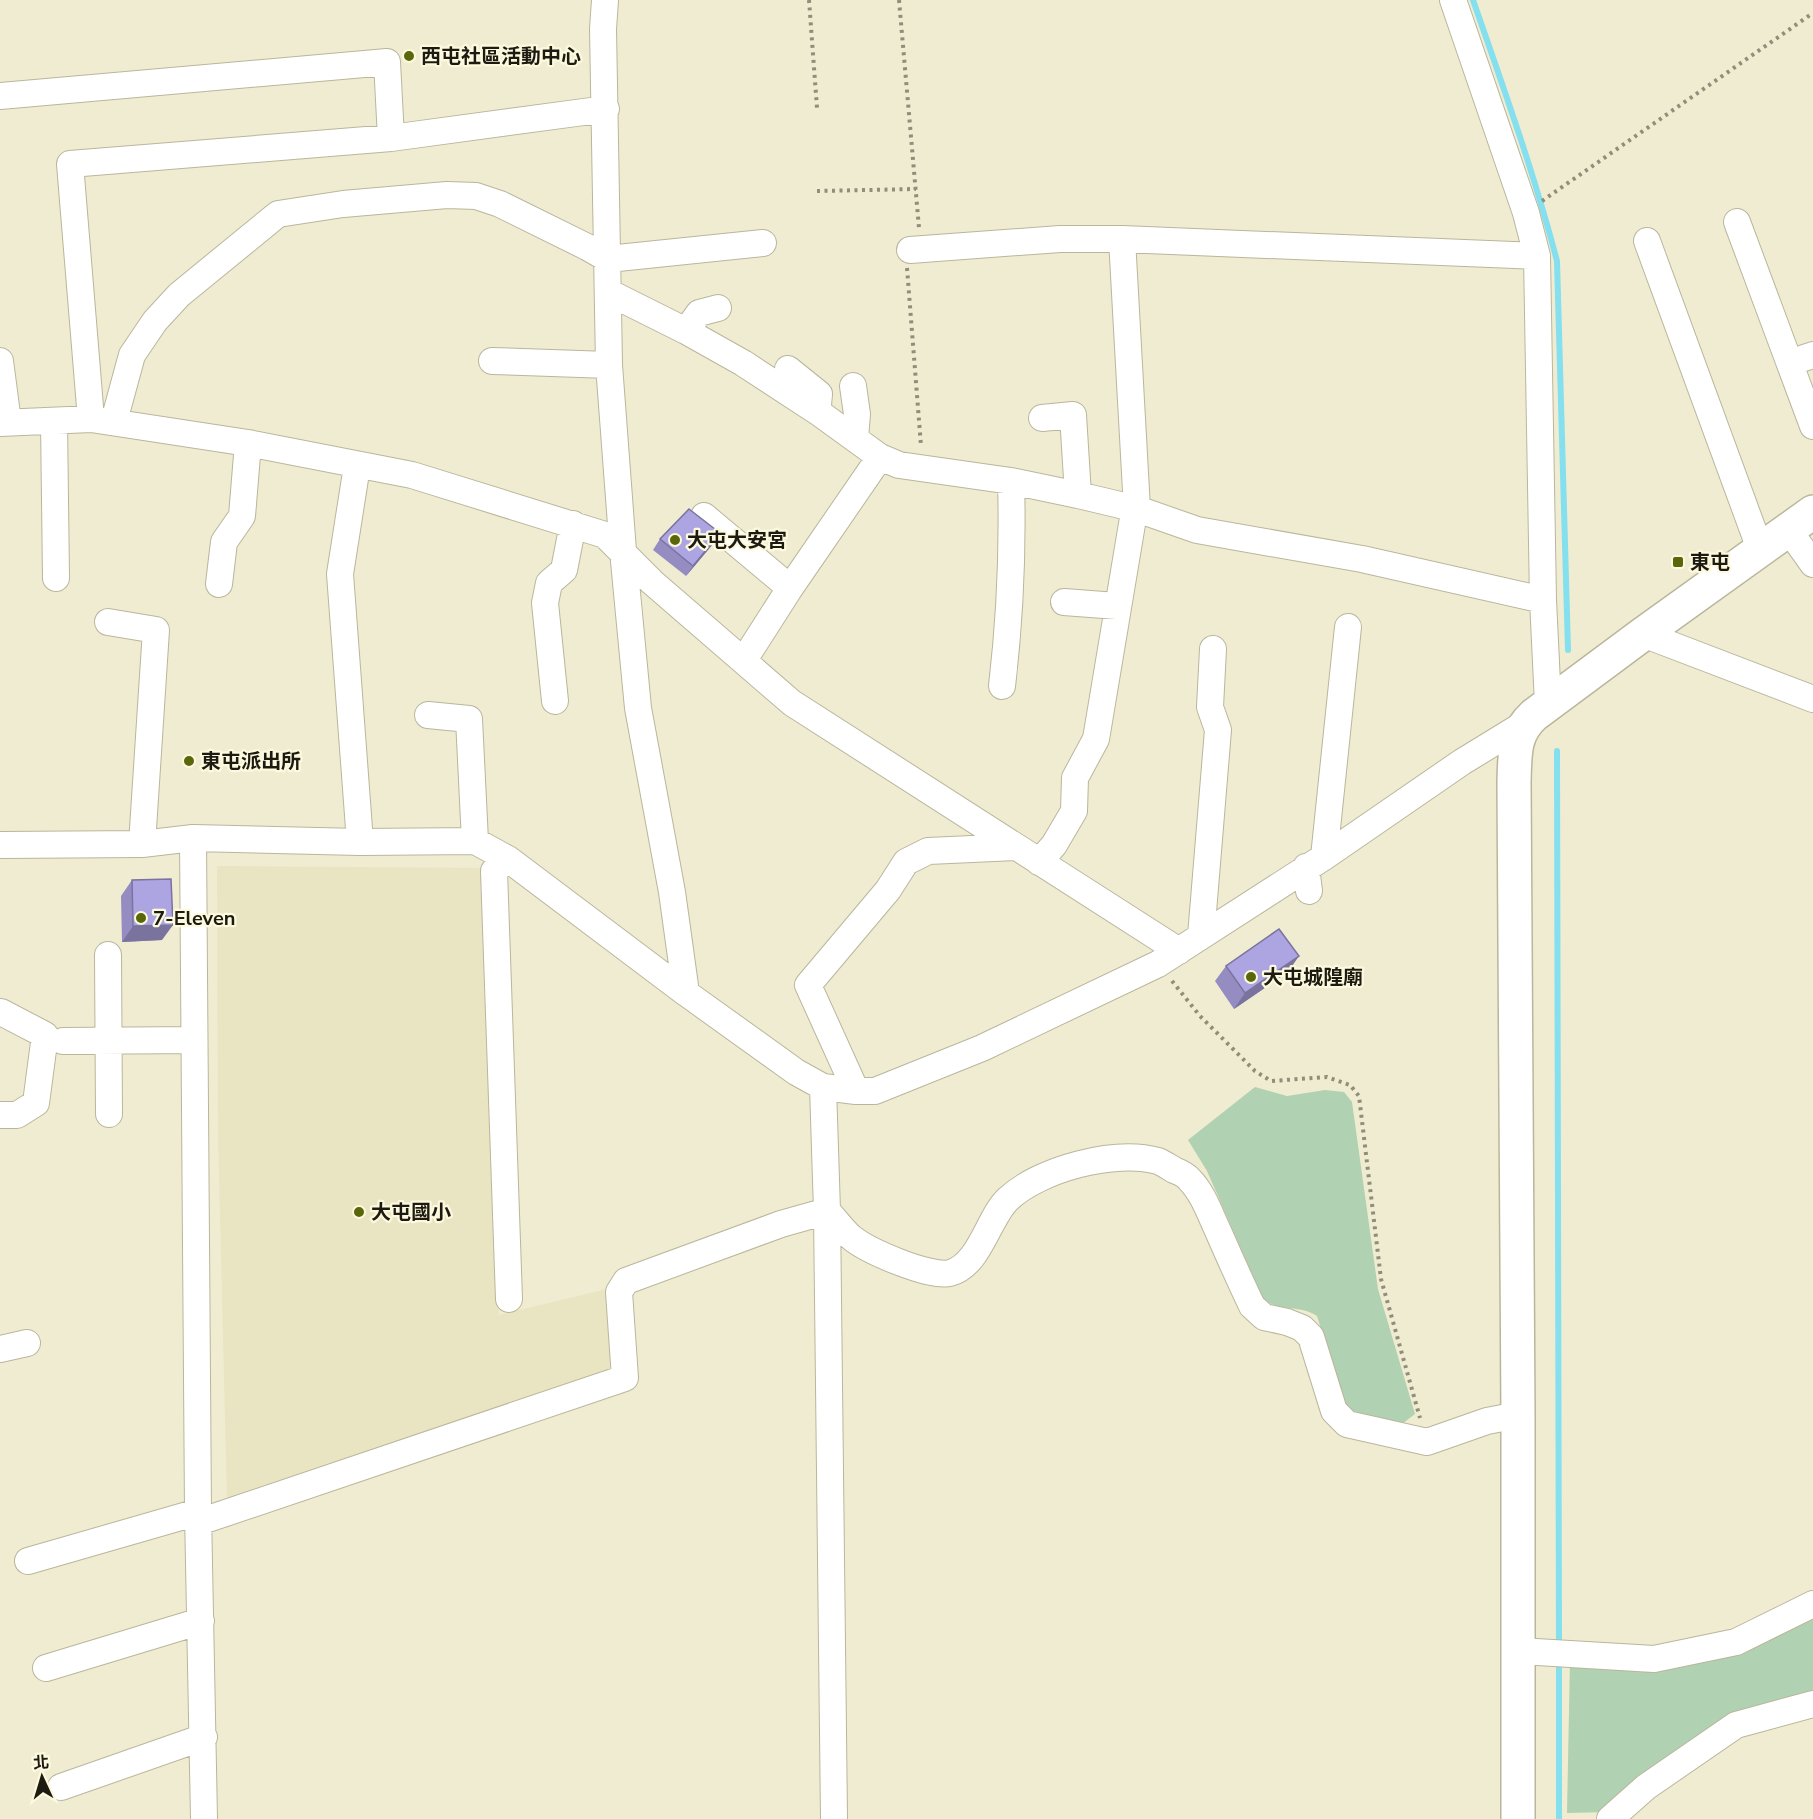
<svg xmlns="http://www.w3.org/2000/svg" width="1813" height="1819" font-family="'Nunito Sans','Noto Sans TC',sans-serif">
<rect width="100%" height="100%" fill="#f0ecd1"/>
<!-- built -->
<path fill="#e9e4c1" d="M 217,866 L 491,868 L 499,1315 L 607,1289 L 616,1371 L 227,1499 L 218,1134 Z"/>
<!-- green -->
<path fill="#b0d1b2" d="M 1255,1087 L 1287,1096 L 1325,1090 L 1344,1092 L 1352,1102 L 1378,1289 L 1415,1414 L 1402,1424 L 1385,1424 L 1346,1409 L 1317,1316 C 1300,1304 1276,1313 1262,1297 L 1207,1171 L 1188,1140 Z
M 1813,1611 L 1813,1693 L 1608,1812 L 1567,1813 L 1570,1660 L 1659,1663 Z"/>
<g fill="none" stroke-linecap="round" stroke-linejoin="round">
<!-- stream -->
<path stroke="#84dfee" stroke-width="6" d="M 1473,0 C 1503,86 1534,173 1557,261 L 1568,650
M 1557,751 L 1559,1647
M 1559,1661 L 1559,1819"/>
<!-- minor casing -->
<g stroke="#bab69c" stroke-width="28">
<path id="minor" d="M 605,0 L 603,29 L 609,365 L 623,551 L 638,708 L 672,892 L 686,993
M 1453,0 L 1526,213 L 1537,256 L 1543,600 L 1548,704
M 0,96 L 387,62 L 391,138
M 1737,222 L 1813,426
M 1647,241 L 1760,549
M 910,250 L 1060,239 L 1122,239 L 1537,256
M 608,292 L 686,331 L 743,363 L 818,412 L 880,457 L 899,465 L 1011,481 L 1078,495 L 1137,509 L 1197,530 L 1362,559 L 1543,600
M 686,331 L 699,313 L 718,308
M 1804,358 L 1813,355
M 0,361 L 8,422
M 492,361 L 609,365
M 788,369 L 819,394 L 818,405
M 853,386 L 857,414 L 855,438
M 1042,418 L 1073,415 L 1078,495
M 91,419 L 70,164 L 391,138 L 606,109
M 54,421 L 56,578
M 114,421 L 132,355 L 155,321 L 179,295 L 278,214 L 343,204 L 447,195 L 476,196 L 500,204 L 587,247 L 608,259 L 763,243
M 0,423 L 91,419 L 248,443 L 412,475 L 605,535 L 652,582 L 792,703 L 1179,951
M 357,466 L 340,574 L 360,842
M 704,516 L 790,588
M 1788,529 L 1813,564
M 219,584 L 224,542 L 242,516 L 248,443
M 1064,602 L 1117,606
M 108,622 L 156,630 L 142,844
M 1643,634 L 1813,699
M 744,660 L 790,588 L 880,457
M 1002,686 C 1010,618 1013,550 1011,481
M 555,701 L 545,603 L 549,583 L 564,570 L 573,524
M 428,715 L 469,719 L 475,841
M 193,838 L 198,1512 L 204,1819
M 0,845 L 142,844 L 193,838 L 360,842 L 475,841 L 508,859 L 686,993 L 796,1072 L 823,1087 L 856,1091 L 875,1091 L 982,1048 L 1158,964 L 1324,857 L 1462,762 L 1524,724
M 1324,857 L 1348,627
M 508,859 L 494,871 L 509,1299
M 1039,862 L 1054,845 L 1074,811 L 1075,778 L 1096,739 L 1133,518 L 1137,509 L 1122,239
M 1306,867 L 1309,891
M 1201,936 L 1218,730 L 1210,707 L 1213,649
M 108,955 L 109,1114
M 63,1041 L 194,1040
M 823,1087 L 827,1211 C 836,1220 843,1231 852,1238 C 868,1251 930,1278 950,1273 C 980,1265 988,1218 1008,1199 C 1040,1169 1115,1149 1158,1161 C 1163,1163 1169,1167 1174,1170 C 1179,1172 1186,1175 1189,1179 C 1203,1193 1210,1214 1218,1231 C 1229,1256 1240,1281 1252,1306 L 1264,1317 L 1287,1322 L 1302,1328 L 1311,1337 L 1334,1411 L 1347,1424 L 1427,1442 L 1487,1421 L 1518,1415
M 856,1091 L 808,985 L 888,890 L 906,862 L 928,851 L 1016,847
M 0,1115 L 17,1115 L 36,1103 L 45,1035 L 1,1012
M 0,1349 L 27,1343
M 199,1522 L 625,1378 L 619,1292 L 626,1281 L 781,1224 L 827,1211 L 834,1819
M 28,1561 L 198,1512
M 1519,1651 L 1654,1659 L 1736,1642 L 1813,1604
M 46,1668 L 201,1621
M 61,1787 L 204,1737
M 1610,1819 L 1646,1787 L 1736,1725 L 1813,1704"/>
</g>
<!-- major casing -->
<g stroke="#bab69c" stroke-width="36">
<path id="major" d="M 1518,1819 L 1518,1415 L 1514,782 C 1515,755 1513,734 1534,715 L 1643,634 L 1813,512"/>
</g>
<!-- path -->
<path stroke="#908d7a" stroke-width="4" stroke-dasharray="3 4.5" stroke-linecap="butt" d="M 809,0 L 817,108
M 899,0 L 919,228
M 817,191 L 916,189
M 1542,201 L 1813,13
M 907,268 L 921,446
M 1172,981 L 1200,1016 L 1255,1071 L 1271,1081 L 1327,1077 L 1350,1085 L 1359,1096 L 1381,1279 L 1420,1418"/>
<!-- minor -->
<use href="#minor" stroke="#fff" stroke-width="26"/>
<!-- major -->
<use href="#major" stroke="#fff" stroke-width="33"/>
</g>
<!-- wall -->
<path fill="#958dc2" d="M 720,533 L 713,544 L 686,576 L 653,550 L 660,539 Z
M 132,880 L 162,940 L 122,942 L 121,896 Z
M 1226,966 L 1288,972 L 1234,1009 L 1215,981 Z"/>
<!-- shaded-wall -->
<path fill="#79739e" d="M 720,533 L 713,544 L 686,576 L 693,566 Z
M 173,925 L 162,940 L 122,942 L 133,926 Z
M 1299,956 L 1288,972 L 1234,1009 L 1245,993 Z"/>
<!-- building -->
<path fill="#ada4e2" stroke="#79739e" stroke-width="1.5" d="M 689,509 L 720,533 L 693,566 L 660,539 Z
M 171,879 L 173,925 L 133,926 L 132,880 Z
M 1279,929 L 1299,956 L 1245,993 L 1226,966 Z"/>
<!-- markers -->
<g fill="#5a660a" stroke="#fdf9de" stroke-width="2">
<circle cx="409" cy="56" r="6"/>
<circle cx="675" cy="540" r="6"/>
<rect x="1672" y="556" width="12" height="12" rx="3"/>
<circle cx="189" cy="761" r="6"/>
<circle cx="141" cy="918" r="6"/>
<circle cx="1251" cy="977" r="6"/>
<circle cx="359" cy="1212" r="6"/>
</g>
<g text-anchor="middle" stroke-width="4.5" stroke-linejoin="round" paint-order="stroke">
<!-- poi labels -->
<g font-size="20" font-weight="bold" fill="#1c1a11" stroke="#fdf9de" text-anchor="start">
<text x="421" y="63">西屯社區活動中心</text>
<text x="687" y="547">大屯大安宮</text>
<text x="1690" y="569">東屯</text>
<text x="201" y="768">東屯派出所</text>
<text x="153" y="925">7-Eleven</text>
<text x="1263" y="984">大屯城隍廟</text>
<text x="371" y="1219">大屯國小</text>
</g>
</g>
<!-- north arrow -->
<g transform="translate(42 1777) rotate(356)" stroke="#fdf9de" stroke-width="4.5" paint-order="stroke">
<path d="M0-4.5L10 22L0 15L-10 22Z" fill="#1c1a11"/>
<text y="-9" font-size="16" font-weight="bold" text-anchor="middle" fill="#1c1a11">北</text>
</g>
</svg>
